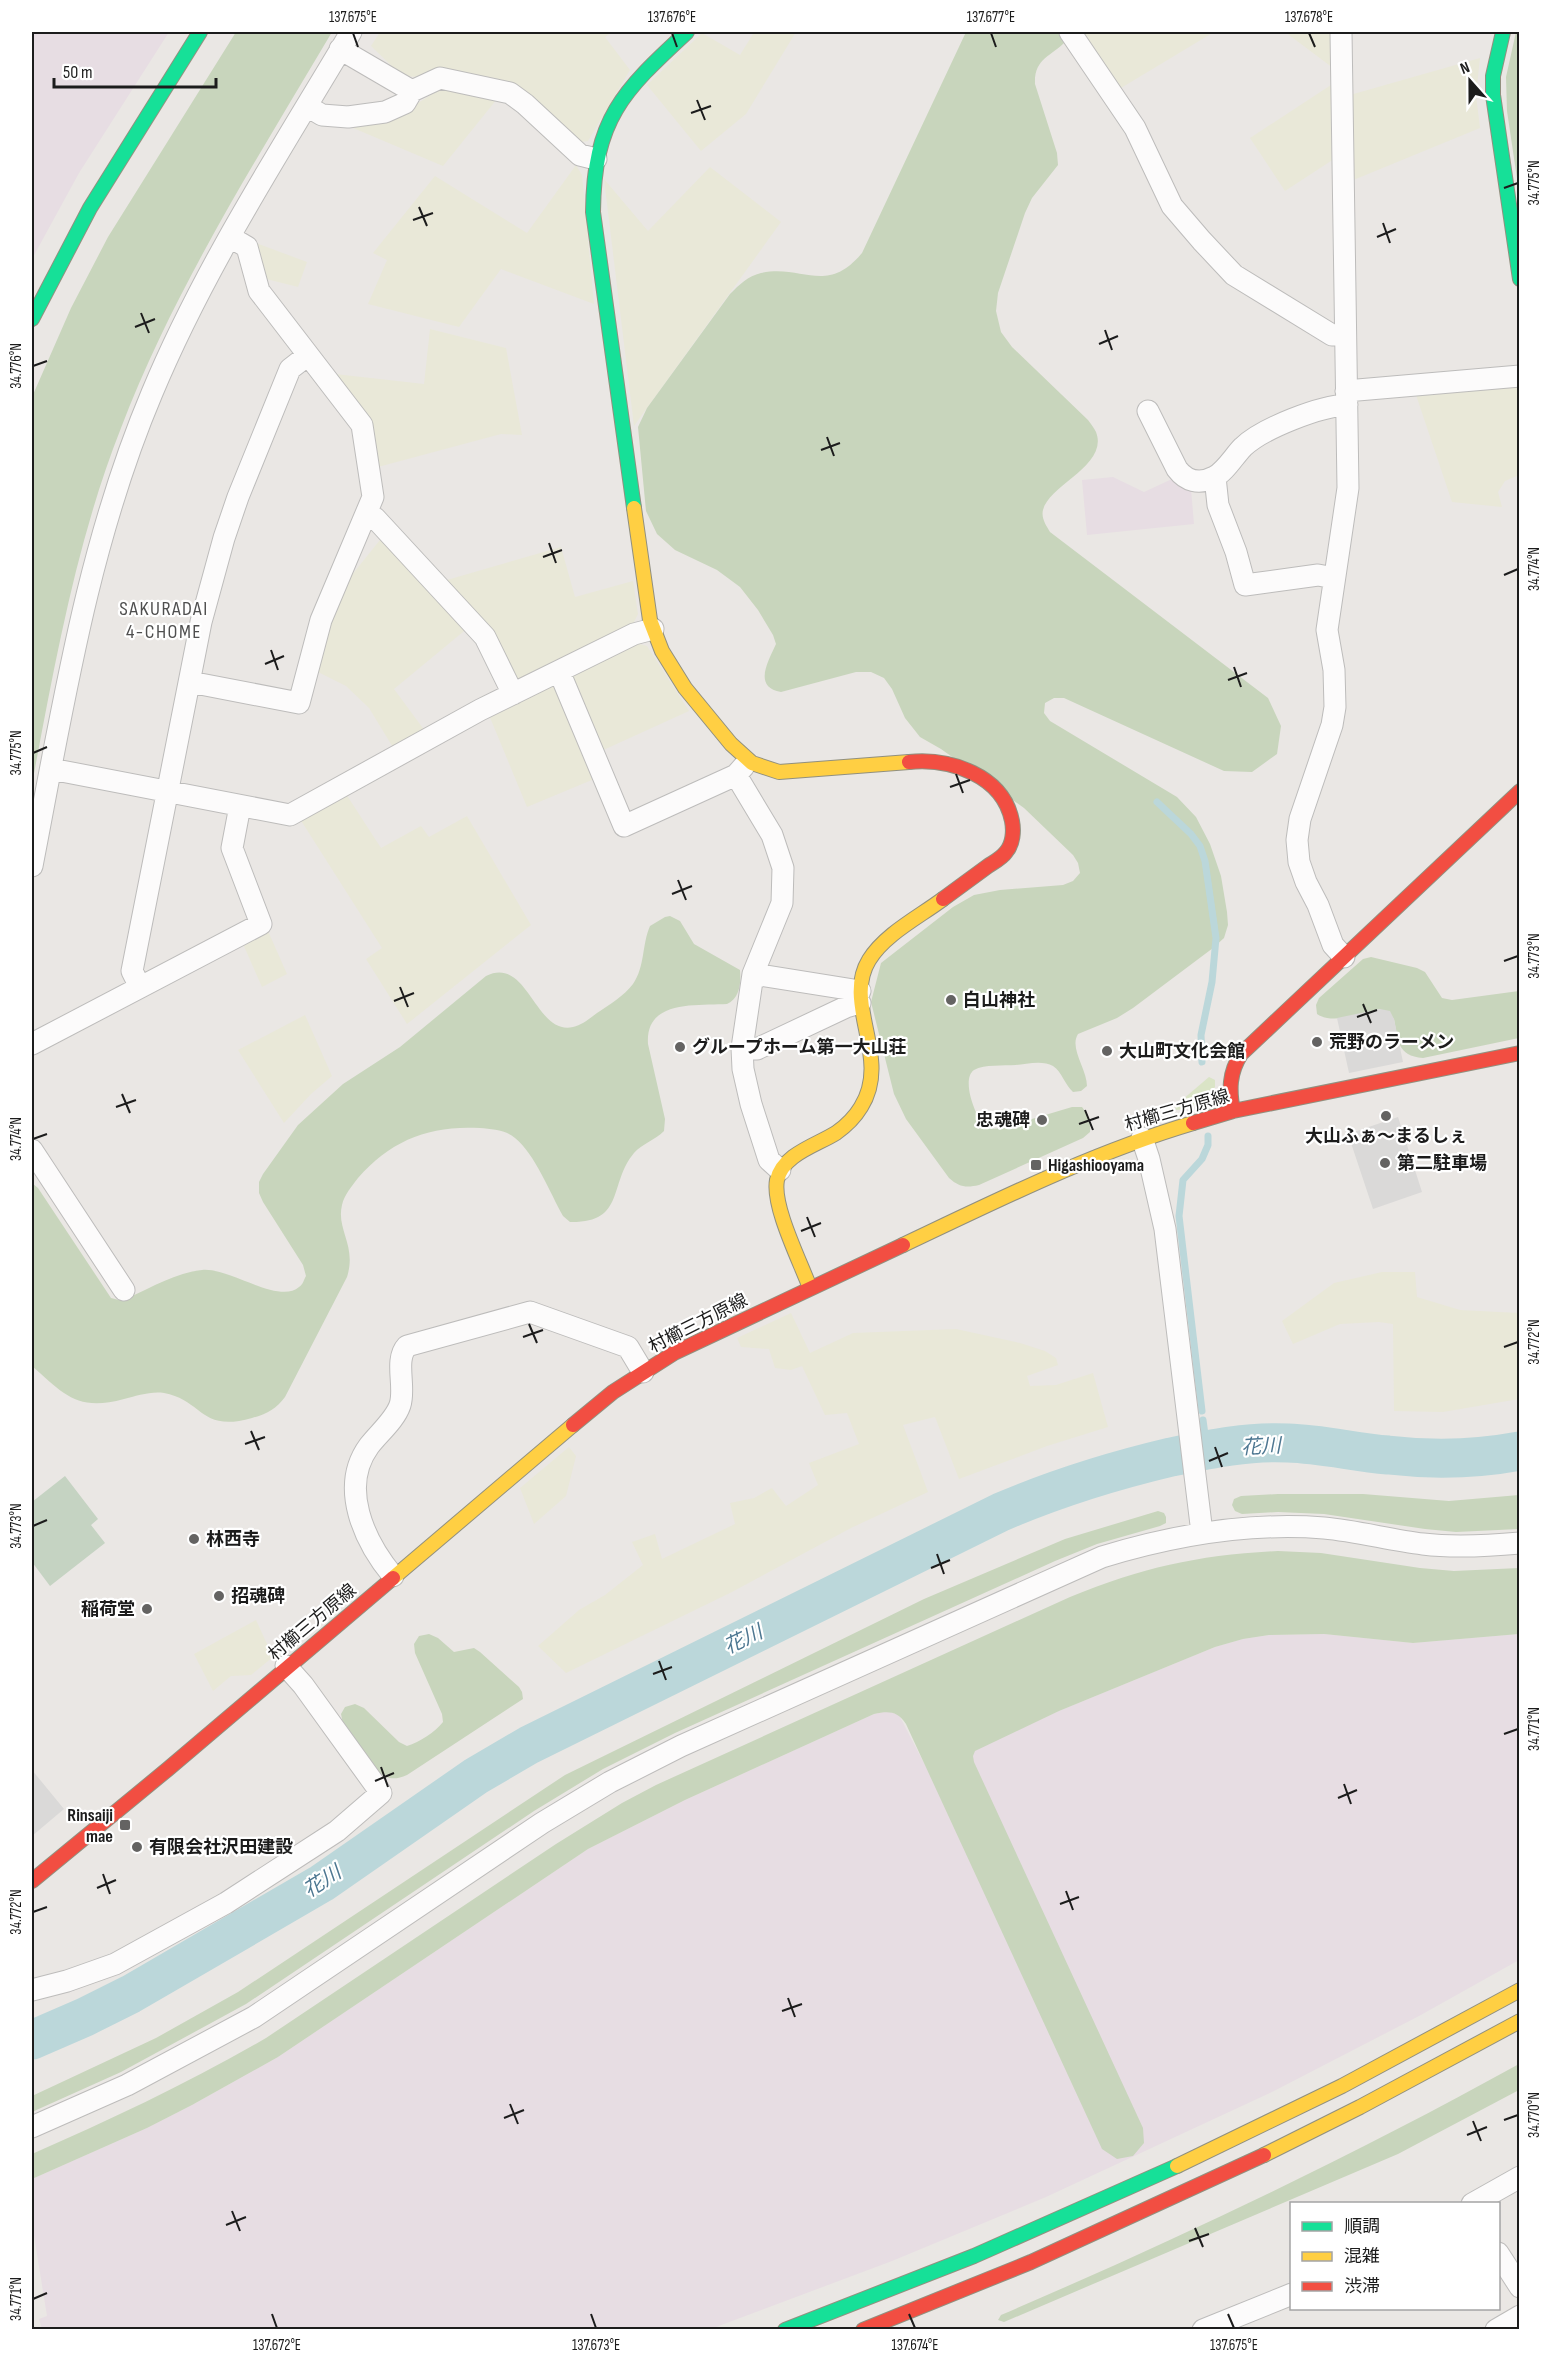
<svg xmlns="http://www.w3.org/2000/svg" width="1551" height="2361" font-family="'Sofia Sans Condensed','Noto Sans JP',sans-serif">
<rect width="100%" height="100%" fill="#eae7e4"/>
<!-- industrial -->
<path fill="#e7dde3" d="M 32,32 L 169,32 L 79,173 L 32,259 Z
M 1113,477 L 1144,492 L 1172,479 L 1191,489 L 1194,524 L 1087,535 L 1082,480 Z
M 1324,1634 L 1413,1643 L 1519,1634 L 1519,1960 L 1419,2016 L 1272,2092 L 1046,2197 L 892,2261 L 708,2330 L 42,2329 L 39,2319 L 47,2316 L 32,2223 L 32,2179 L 147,2128 L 192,2105 L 278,2057 L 588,1849 L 685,1800 L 874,1714 L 888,1711 L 899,1715 L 928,1771 L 1059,1711 L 1215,1647 L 1243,1639 L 1269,1635 Z"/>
<!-- farmland -->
<path fill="#e9e8d8" d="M 380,32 L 612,32 L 605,37 L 630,70 L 588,141 L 581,142 L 515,84 L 495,78 L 439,68 L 419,77 L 402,76 L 371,46 Z
M 751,32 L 796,32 L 746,114 L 701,151 L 647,85 L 702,33 L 740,55 L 753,34 Z
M 1076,32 L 1214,32 L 1116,91 Z
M 1285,32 L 1333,32 L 1333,68 Z
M 1480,58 L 1476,95 L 1480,128 L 1351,181 L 1350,95 Z
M 1334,83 L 1334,159 L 1285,191 L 1250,138 Z
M 442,88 L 497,99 L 443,166 L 339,122 L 410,108 Z
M 576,165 L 582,175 L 594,304 L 501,269 L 459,327 L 368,304 L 387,260 L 373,253 L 435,176 L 527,233 Z
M 710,167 L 781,222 L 634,426 L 604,179 L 648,231 Z
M 256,243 L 307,262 L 298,287 L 266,279 Z
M 430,329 L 506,348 L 522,435 L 501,434 L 378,467 L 371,421 L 335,374 L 424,384 Z
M 1519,382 L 1519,475 L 1505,481 L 1498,492 L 1502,507 L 1452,502 L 1415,392 Z
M 384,535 L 469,627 L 394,689 L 425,731 L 394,749 L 369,708 L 346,686 L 318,672 L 331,623 L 351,576 Z
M 561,547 L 575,597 L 633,581 L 638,614 L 632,626 L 514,684 L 440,582 Z
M 636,643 L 647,646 L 689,711 L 599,752 L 569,681 L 572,674 Z
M 554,682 L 599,777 L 527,807 L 489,715 Z
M 346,794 L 381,848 L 421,826 L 429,837 L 467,816 L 531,925 L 407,1024 L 366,959 L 382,948 L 300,819 Z
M 268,931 L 287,974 L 262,987 L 243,944 Z
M 305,1015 L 332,1076 L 311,1094 L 284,1123 L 238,1050 Z
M 1382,1272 L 1415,1272 L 1417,1297 L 1460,1310 L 1519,1313 L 1519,1399 L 1443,1412 L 1394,1411 L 1393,1324 L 1379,1322 L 1340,1324 L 1293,1344 L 1282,1321 L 1334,1283 Z
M 791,1313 L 810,1353 L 853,1333 L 956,1329 L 1020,1343 L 1045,1351 L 1056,1358 L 1058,1365 L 1027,1376 L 1030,1386 L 1056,1385 L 1093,1373 L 1108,1427 L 1047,1446 L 959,1479 L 935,1417 L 903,1425 L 928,1492 L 851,1528 L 732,1592 L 566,1673 L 538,1646 L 579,1610 L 605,1595 L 643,1565 L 632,1542 L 655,1534 L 662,1559 L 735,1524 L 730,1503 L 754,1498 L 772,1488 L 786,1506 L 818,1485 L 809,1463 L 859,1444 L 847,1413 L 825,1415 L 802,1366 L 791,1370 L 775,1368 L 769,1349 L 741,1347 L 737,1338 Z
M 569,1447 L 576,1456 L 566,1496 L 534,1524 L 520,1488 Z
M 256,1620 L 273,1657 L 251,1675 L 231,1676 L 213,1691 L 194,1654 Z"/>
<!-- grass -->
<path fill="#dae4c6" d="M 1209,1077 L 1215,1080 L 1215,1087 C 1205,1100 1193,1109 1176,1110 L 1175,1106 Z"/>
<!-- forest -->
<path fill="#c8d5bc" d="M 236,32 L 332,32 C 256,161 175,287 121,428 C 76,542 55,663 32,784 L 32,397 L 71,308 L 108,237 Z
M 966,32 L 1064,32 L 1066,41 C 1051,57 1034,58 1035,84 L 1057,153 L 1058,165 L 1032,198 L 1025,213 L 998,293 L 996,311 L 1001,332 L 1012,347 L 1088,420 C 1091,424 1094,428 1096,432 C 1109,465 1049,485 1043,510 C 1041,518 1046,525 1050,532 L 1268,698 L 1281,726 L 1277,754 L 1252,772 L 1224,771 L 1064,698 L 1054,698 L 1045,703 L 1044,713 L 1050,721 L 1177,797 L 1196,817 L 1210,844 L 1221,876 L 1227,912 L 1228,925 L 1224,938 L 1213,948 L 1133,1008 L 1117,1018 L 1078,1034 C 1069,1048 1087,1069 1087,1086 L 1081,1091 L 1073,1092 C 1065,1085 1062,1072 1053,1066 C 1043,1060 1026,1064 1016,1065 C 1003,1066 985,1064 974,1070 C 961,1079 975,1116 984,1125 C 990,1130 996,1129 1002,1128 L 1072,1107 L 1082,1107 C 1088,1115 1091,1121 1090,1132 L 1083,1138 L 979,1185 C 966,1188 959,1187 949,1178 L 906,1119 L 894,1094 L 871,1002 L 881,963 L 953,907 L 974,895 L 1000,890 L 1063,885 L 1073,881 L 1080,873 L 1078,863 L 1073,855 L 1024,808 L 941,749 L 920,737 L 905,718 L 892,689 L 884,678 L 871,672 L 856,672 L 781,692 C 752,687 769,660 776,644 L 773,635 L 758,610 L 740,587 L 717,570 L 675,550 L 657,534 L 646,511 L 638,427 L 647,408 L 730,294 C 739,285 748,276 761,273 C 803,264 826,296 862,253 Z
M 1516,32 L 1519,32 L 1519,192 L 1507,111 L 1506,77 Z
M 670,916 L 680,921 L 694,944 L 740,970 C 741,983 740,998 727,1004 C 697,1006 645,999 648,1044 L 665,1119 L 664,1131 C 655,1140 642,1144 634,1153 C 608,1184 626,1223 570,1222 L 563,1216 C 550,1193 535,1154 515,1138 C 506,1130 492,1129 480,1128 C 430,1125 391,1140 358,1178 C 352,1186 344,1195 342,1205 C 336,1230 357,1245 347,1277 L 285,1397 C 276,1409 267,1414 252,1418 C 200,1433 203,1400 164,1393 C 151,1391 136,1396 124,1399 C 77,1412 64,1394 32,1366 L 32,1183 L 38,1188 L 111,1298 L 119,1300 L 128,1298 C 152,1287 176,1273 202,1270 C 229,1267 279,1305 299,1287 C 303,1285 304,1279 306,1276 L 303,1265 L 263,1202 L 259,1193 L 259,1182 L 263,1174 L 298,1125 L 343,1084 L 400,1047 L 486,976 C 528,955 535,1036 573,1027 C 582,1025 589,1019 597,1013 C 609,1005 624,996 633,984 C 645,967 642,944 650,926 L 665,917 Z
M 1371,957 L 1417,968 L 1425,972 L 1442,998 L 1452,1000 L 1519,991 L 1519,1038 L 1423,1058 C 1397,1056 1398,1040 1394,1019 L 1380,1009 C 1362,1013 1333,1025 1317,1014 L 1316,1005 L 1319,998 L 1363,959 Z
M 1278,1494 L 1363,1494 L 1449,1501 L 1519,1495 L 1519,1529 L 1456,1532 L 1425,1529 L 1324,1514 L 1278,1512 L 1242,1514 L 1235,1511 L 1232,1505 L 1234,1499 L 1241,1496 Z
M 1158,1511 L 1164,1513 L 1166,1517 L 1166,1523 L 1160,1526 L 1097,1544 L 1055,1561 L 675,1733 L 603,1769 L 534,1811 L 246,2004 L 121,2072 L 32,2112 L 32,2096 L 156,2038 L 238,1992 L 565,1775 L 924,1599 L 1065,1539 Z
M 1278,1551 L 1321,1553 L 1420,1568 L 1454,1571 L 1519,1568 L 1519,1634 L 1413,1643 L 1324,1634 L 1269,1635 L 1243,1639 L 1215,1647 L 1059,1711 L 975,1751 L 973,1756 L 974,1762 L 1143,2128 L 1144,2143 L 1133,2156 L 1117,2159 L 1102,2149 L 906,1724 C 897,1711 889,1711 874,1714 L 685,1800 L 588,1849 L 278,2057 L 192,2105 L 147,2128 L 32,2179 L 32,2154 C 112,2119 190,2082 266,2038 L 556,1844 L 622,1803 L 656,1785 L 1070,1597 C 1144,1567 1199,1555 1278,1551 Z
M 429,1634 L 438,1638 L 454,1652 L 474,1648 L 480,1652 L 519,1687 L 522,1692 L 523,1699 L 407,1775 C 395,1780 388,1780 378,1771 L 343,1724 L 341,1714 L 345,1707 L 355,1704 L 364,1708 L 399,1742 L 407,1746 C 420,1742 435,1732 443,1722 L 442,1714 L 415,1653 L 414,1644 L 419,1636 Z
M 1519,2064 L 1519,2090 L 1398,2154 L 1004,2322 L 998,2320 L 1001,2315 C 1178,2239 1351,2157 1519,2064 Z"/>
<!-- cemetery -->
<path fill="#c5d3c2" d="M 65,1476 L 98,1519 L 91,1525 L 105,1543 L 50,1586 L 32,1562 L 32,1502 Z"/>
<!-- parking -->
<path fill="#dad9d8" d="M 1380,1009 L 1390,1011 L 1394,1019 L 1403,1062 L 1349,1073 L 1337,1018 Z
M 1398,1117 L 1422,1192 L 1373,1209 L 1348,1134 Z
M 32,1770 L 64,1809 L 32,1836 Z"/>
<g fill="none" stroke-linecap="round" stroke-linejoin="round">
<!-- stream -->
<path stroke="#bbd7da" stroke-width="7" d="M 1157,802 L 1191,834 L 1200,846 L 1205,861 L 1216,938 L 1212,982 L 1201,1035 L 1202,1062
M 1202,1411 L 1179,1216 L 1183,1180 L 1202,1159 L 1208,1145 L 1208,1136
M 1203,1420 L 1207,1449"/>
<!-- river -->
<path stroke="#bbd7da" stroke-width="39" d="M 32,2040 L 85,2017 L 131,1994 L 322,1883 L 476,1776 L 529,1745 L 1001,1512 C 1057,1488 1112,1471 1171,1457 C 1210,1449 1248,1441 1288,1443 C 1321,1444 1354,1452 1388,1455 C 1431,1460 1477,1459 1520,1451"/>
<!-- street casing -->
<g stroke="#bdbcbb" stroke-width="23">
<path id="street" d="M 1070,32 L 1135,128 L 1172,206 L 1202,241 L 1234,275 L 1332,335 L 1345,334
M 1341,32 L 1348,488 L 1327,630 L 1334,670 L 1335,707 L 1332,725 L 1300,819 L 1297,840 L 1299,862 L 1306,882 L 1318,905 L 1333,945 L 1344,957
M 340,49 L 412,91 L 440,78 L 510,93 L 525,104 L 580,155 L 596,159
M 307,106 L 322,115 L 348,117 L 385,112 L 405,103 L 412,91
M 1346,391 L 1520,376
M 1148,411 L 1177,469 C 1186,481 1199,485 1214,477 C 1225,472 1234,456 1243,447 C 1263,428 1320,406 1347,405
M 1215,477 L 1218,505 L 1236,552 L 1245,585 L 1318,575 L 1334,578
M 366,514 L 375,518 L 485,637 L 513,694
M 559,671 L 624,826 L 736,775 L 744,766
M 190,682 L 299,703 L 321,620 L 373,497 L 362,425 L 259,291 L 247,247 L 230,237
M 51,769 L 290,815 L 480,710 L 634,634 L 653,629
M 736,775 L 772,835 L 783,868 L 782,903 L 753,974 L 742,1048 L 743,1069 L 751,1104 L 769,1160 L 780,1170
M 32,866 C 63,706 88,544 152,393 C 205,266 281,150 351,32
M 753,974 L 860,991
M 140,987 L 132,971 L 201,622 L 224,538 L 238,497 L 290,369 L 308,355
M 32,1044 L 261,924 L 232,848 L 240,806
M 742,1048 L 757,1049 L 846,1007 L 860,1003
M 1142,1138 L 1149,1159 L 1165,1229 L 1202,1533
M 32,1150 L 124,1290
M 393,1576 C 364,1541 339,1487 369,1446 C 379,1433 395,1420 400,1405 C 406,1387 394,1360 407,1346 L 530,1312 L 628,1347 L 643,1372
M 32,1990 L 67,1981 L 115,1964 L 226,1903 L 337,1831 L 381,1793 L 303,1685 L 286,1666
M 32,2127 L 127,2085 L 254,2017 L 542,1823 L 610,1782 L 681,1746 L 1102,1557 C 1174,1535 1248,1522 1324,1528 C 1357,1531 1390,1540 1423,1544 C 1455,1548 1487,1546 1520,1543
M 1472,2204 L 1520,2177
M 1498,2253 L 1520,2287
M 1203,2330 L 1292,2294
M 1496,2330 L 1520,2316"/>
</g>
<!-- fast casing -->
<g stroke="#91907f" stroke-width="16">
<path id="fast" d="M 1503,32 L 1493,76 L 1493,95 L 1520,279
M 32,319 L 90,208 L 200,32
M 634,508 L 593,212 C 594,119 622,92 687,32
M 785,2330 L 974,2256 L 1177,2166"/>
</g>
<!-- slow casing -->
<g stroke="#91907f" stroke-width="16">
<path id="slow" d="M 634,508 L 650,620 L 662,651 L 685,688 L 731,744 L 752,763 L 779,772 L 909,762
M 903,1245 C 998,1200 1092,1153 1193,1123
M 810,1288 C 800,1261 772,1206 777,1180 C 783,1154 817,1145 836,1133 C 846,1126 855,1117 861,1107 C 892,1058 842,1004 869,960 C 885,934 919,917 943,899
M 393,1578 L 573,1425
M 1264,2155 L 1360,2107 L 1520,2021
M 1177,2166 L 1342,2086 L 1520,1990"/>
</g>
<!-- jam casing -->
<g stroke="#91907f" stroke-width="16">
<path id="jam" d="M 909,762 C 950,758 1003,775 1012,821 C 1014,831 1013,844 1006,852 C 1002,858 994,862 988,866 C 973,877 958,888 943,899
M 1233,1111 C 1229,1090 1229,1073 1241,1054 L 1520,791
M 1193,1123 L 1233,1111 L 1520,1053
M 573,1425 L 613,1392 L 674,1353 L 903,1245
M 32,1881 L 168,1769 L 393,1578
M 863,2330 L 1031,2262 L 1264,2155"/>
</g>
<!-- street -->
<use href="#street" stroke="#fcfbfb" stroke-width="21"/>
<!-- fast -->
<use href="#fast" stroke="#16e098" stroke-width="14"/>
<!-- slow -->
<use href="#slow" stroke="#ffcf43" stroke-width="14"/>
<!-- jam -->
<use href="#jam" stroke="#f24e42" stroke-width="14"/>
</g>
<!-- ticks -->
<path fill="none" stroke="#1c1c1c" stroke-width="2" d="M 353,33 L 358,47M 672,33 L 677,47M 991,33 L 996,47M 1309,33 L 1315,47M 697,100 L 705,120M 691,113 L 711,106M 1504,188 L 1518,183M 419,207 L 427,226M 413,220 L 433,213M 1383,223 L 1390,243M 1377,237 L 1396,229M 141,313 L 149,333M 135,327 L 155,319M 1105,330 L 1112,350M 1099,344 L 1118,336M 33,366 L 47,361M 827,437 L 834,456M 821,450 L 840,443M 549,543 L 556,563M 543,557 L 562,550M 1504,575 L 1518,569M 271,650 L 278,670M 265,664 L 284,656M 1234,667 L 1241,687M 1228,680 L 1247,673M 33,753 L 47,747M 956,774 L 963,793M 950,787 L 970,780M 678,880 L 686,900M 672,894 L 692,886M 1504,961 L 1518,956M 400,987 L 408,1007M 394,1001 L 414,993M 1363,1004 L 1371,1023M 1357,1017 L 1377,1010M 122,1094 L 130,1113M 116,1107 L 136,1100M 1085,1110 L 1093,1130M 1079,1124 L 1099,1117M 33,1139 L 47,1134M 807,1217 L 815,1237M 801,1231 L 821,1223M 529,1324 L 537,1343M 523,1337 L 543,1330M 1504,1347 L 1518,1342M 251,1431 L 259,1450M 245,1444 L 265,1437M 1215,1447 L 1222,1467M 1209,1461 L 1228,1453M 33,1526 L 47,1520M 937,1554 L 944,1574M 931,1568 L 950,1560M 659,1661 L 666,1680M 653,1674 L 672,1667M 1504,1734 L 1518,1729M 381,1767 L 388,1787M 375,1781 L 394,1773M 1344,1784 L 1351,1804M 1338,1798 L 1357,1790M 103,1874 L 110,1894M 97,1888 L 116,1880M 1066,1891 L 1073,1910M 1060,1904 L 1079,1897M 33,1912 L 47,1907M 788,1998 L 795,2017M 782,2011 L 802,2004M 510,2104 L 518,2124M 504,2118 L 524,2110M 1504,2120 L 1518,2115M 1473,2121 L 1481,2141M 1467,2135 L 1487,2127M 232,2211 L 240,2231M 226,2225 L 246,2217M 1195,2228 L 1203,2247M 1189,2241 L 1209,2234M 33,2299 L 47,2293M 272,2314 L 277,2328M 591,2314 L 596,2328M 909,2314 L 915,2328M 1228,2314 L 1234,2328"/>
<!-- markers -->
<g fill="#646362" stroke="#fff" stroke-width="2">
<circle cx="951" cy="1000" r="6"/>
<circle cx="1317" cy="1042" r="6"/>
<circle cx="680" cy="1047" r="6"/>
<circle cx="1107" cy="1051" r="6"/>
<circle cx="1386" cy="1116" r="6"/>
<circle cx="1042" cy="1120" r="6"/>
<circle cx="1385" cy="1163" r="6"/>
<rect x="1030" y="1159" width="12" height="12" rx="3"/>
<circle cx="194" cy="1539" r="6"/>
<circle cx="219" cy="1596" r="6"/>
<circle cx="147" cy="1609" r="6"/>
<rect x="119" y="1819" width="12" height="12" rx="3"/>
<circle cx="137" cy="1847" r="6"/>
</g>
<g text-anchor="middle" stroke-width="4.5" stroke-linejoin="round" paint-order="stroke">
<!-- poi labels -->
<g font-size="18" font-weight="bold" fill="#1c1c1c" stroke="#fff" text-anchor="start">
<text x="963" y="1006">白山神社</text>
<text x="1329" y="1048">荒野のラーメン</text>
<text x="692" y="1053">グループホーム第一大山荘</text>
<text x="1119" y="1057">大山町文化会館</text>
<text x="1030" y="1126" text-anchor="end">忠魂碑</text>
<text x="1386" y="1142" text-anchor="middle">大山ふぁ～まるしぇ</text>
<text x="1397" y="1169">第二駐車場</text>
<text x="1048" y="1171">Higashiooyama</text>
<text x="206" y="1545">林西寺</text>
<text x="231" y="1602">招魂碑</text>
<text x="135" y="1615" text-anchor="end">稲荷堂</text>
<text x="113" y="1821" text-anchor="end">Rinsaiji<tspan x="113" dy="21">mae</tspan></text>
<text x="149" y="1853">有限会社沢田建設</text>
</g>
<!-- street labels -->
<g font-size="18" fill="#1c1c1c" stroke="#fff">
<text transform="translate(1177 1110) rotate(-16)" y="6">村櫛三方原線</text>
<text transform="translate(698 1323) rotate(-27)" y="6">村櫛三方原線</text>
<text transform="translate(312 1622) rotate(-40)" y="6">村櫛三方原線</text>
</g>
<!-- neighbourhood labels -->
<g font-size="20" letter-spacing="1.5" fill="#4f4f4f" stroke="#fff">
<text x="164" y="615">SAKURADAI<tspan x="164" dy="23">4-CHOME</tspan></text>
</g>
<!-- water labels -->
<g font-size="20" font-style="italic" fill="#4d7791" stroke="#fff">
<text transform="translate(1261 1446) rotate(-3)" y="7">花川</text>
<text transform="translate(743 1639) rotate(-26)" y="7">花川</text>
<text transform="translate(322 1881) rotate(-33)" y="7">花川</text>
</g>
</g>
<!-- border -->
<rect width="1551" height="2361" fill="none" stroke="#ffffff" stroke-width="66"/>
<!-- legend -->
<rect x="1290" y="2202" width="210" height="108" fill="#ffffff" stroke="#a4a4a4" stroke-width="1.5"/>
<rect x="1302" y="2222" width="30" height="9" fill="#16e098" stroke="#a4a4a4" stroke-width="1.5"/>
<text x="1344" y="2232" font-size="18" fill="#1c1c1c">順調</text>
<rect x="1302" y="2252" width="30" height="9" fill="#ffcf43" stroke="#a4a4a4" stroke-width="1.5"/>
<text x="1344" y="2262" font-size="18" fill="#1c1c1c">混雑</text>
<rect x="1302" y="2282" width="30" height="9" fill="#f24e42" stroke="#a4a4a4" stroke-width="1.5"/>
<text x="1344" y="2292" font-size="18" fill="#1c1c1c">渋滞</text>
<!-- north arrow -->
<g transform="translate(1470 81) rotate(339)" stroke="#ffffff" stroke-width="4.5" paint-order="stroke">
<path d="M0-4.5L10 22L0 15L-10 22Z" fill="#1c1c1c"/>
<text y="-9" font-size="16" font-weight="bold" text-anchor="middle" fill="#1c1c1c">N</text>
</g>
<!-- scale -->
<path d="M54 78v9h162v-9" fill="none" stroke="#1c1c1c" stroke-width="3"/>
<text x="63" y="78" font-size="18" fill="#1c1c1c" stroke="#ffffff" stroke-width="4.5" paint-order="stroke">50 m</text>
<rect x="33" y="33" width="1485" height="2295" fill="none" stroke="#1c1c1c" stroke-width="2"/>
<g font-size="15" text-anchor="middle" fill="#1c1c1c">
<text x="353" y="22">137.675°E</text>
<text x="672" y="22">137.676°E</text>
<text x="991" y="22">137.677°E</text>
<text x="1309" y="22">137.678°E</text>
<text transform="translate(1534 183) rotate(-90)" y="5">34.775°N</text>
<text transform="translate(16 366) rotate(-90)" y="5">34.776°N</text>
<text transform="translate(1534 569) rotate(-90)" y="5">34.774°N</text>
<text transform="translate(16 753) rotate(-90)" y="5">34.775°N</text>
<text transform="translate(1534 956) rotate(-90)" y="5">34.773°N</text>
<text transform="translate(16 1139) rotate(-90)" y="5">34.774°N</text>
<text transform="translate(1534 1342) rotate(-90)" y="5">34.772°N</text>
<text transform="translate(16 1526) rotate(-90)" y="5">34.773°N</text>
<text transform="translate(1534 1729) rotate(-90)" y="5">34.771°N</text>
<text transform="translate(16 1912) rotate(-90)" y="5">34.772°N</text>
<text transform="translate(1534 2115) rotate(-90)" y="5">34.770°N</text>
<text transform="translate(16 2299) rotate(-90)" y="5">34.771°N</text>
<text x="277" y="2350">137.672°E</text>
<text x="596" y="2350">137.673°E</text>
<text x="915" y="2350">137.674°E</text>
<text x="1234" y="2350">137.675°E</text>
</g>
</svg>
